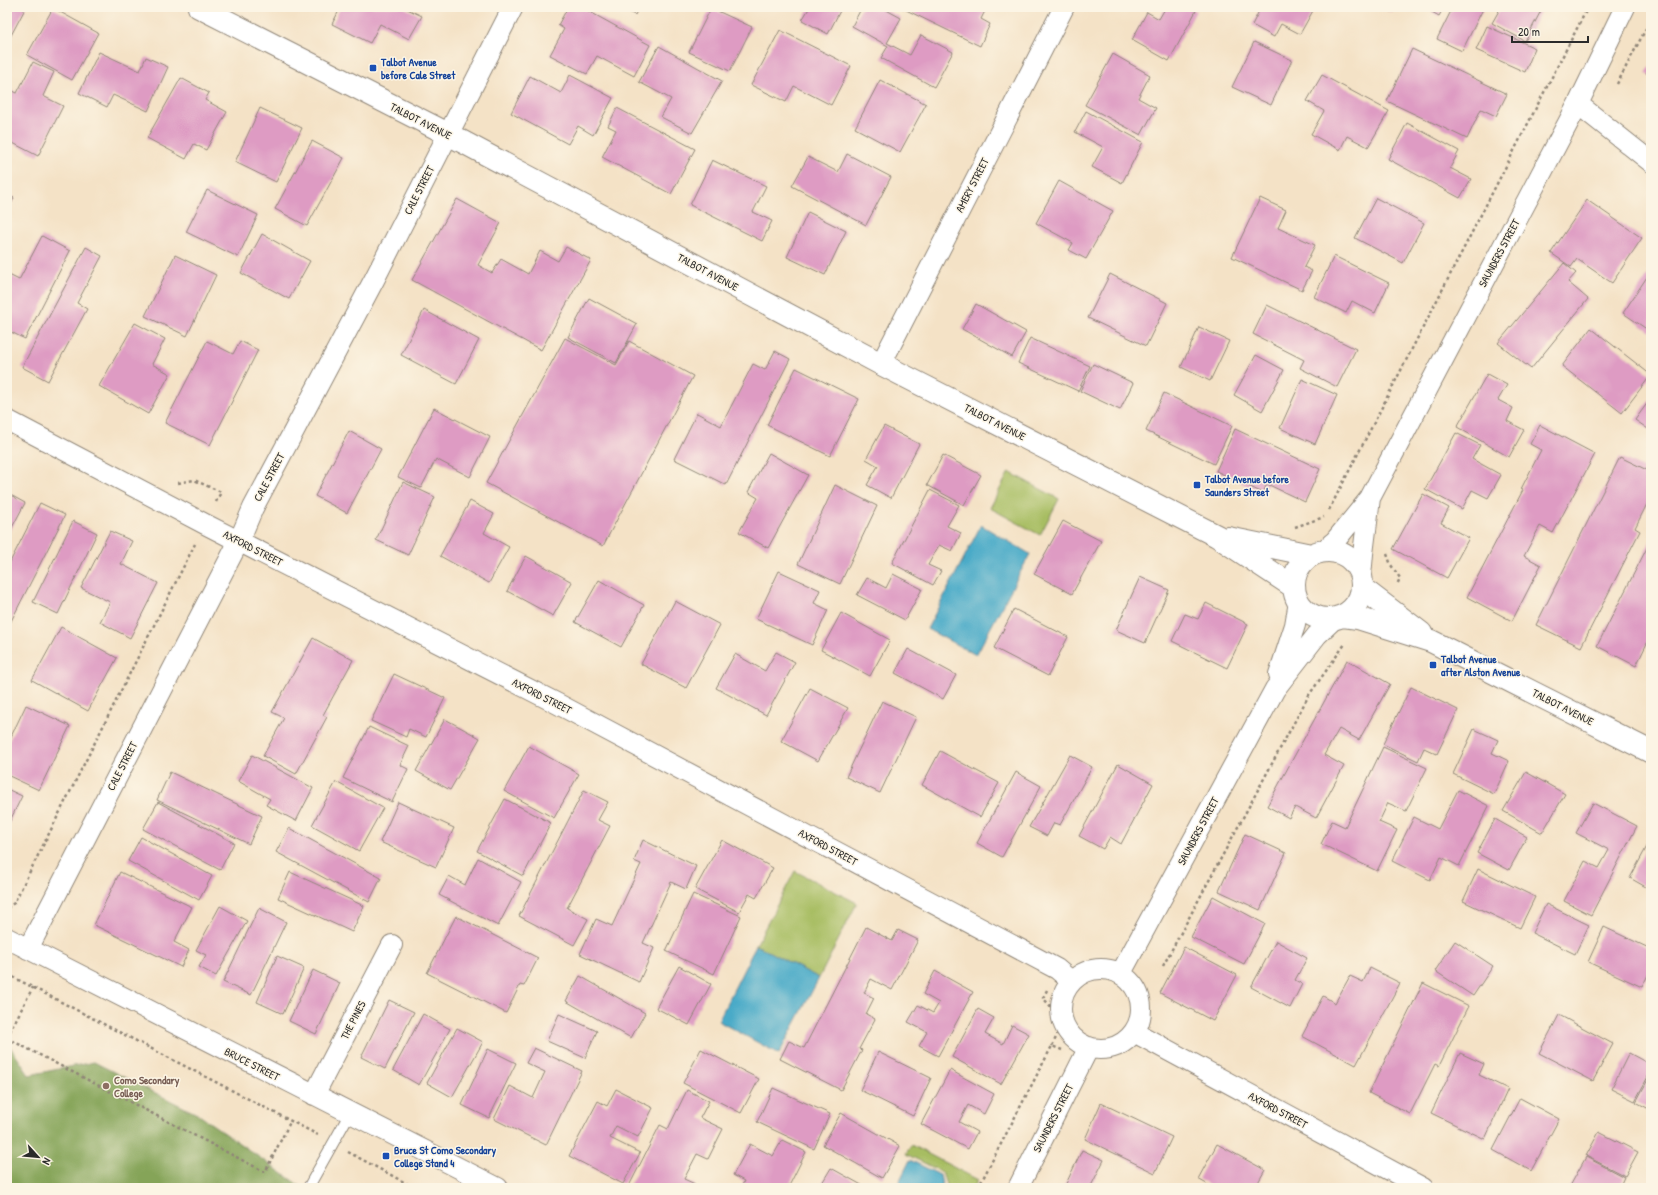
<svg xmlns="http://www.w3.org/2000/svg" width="1658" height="1195" font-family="'Patrick Hand',sans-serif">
<rect width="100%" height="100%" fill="#fcf5e5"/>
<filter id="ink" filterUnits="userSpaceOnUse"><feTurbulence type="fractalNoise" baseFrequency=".025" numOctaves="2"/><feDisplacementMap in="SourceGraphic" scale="8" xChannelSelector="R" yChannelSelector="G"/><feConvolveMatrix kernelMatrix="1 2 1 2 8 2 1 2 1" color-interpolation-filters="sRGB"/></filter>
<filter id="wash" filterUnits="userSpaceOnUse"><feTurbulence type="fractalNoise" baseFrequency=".012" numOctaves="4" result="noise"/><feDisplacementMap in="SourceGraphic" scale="16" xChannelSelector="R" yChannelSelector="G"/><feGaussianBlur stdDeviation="0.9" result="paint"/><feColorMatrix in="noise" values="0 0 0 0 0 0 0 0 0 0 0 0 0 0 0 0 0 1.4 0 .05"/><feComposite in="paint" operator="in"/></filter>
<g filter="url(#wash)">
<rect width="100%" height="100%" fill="#f4e2c6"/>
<!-- green -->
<path fill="#a7bd62" stroke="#697446" d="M 1009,472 L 1059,499 L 1040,535 L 990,508 Z
M 795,871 L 857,903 L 819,978 L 756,945 Z
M 911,1145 L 978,1180 L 974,1188 L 947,1188 L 942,1172 L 906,1154 Z"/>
<!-- forest -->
<path fill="#85a458" stroke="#586842" d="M 7,1042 L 29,1075 L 94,1062 L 199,1115 L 303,1188 L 7,1188 Z"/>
<!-- water -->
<path fill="#48aac8" stroke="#3a6a7a" d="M 981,525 L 1030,554 L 976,655 L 927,629 Z
M 756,945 L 819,978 L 779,1054 L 718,1021 Z
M 910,1160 L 940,1175 L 943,1188 L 896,1188 Z"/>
<g id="blocks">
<!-- building -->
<path fill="#de9bc3" d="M 7,7 L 26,7 L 7,43 Z
M 341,7 L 403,7 L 422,16 L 409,39 L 380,24 L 370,43 L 332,24 Z
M 568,7 L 581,7 L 650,45 L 634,76 L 597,56 L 587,74 L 550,55 L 564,29 L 558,25 Z
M 618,7 L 639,7 L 635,15 Z
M 810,7 L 842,7 L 828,34 L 802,20 Z
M 862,7 L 881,7 L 901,18 L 887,43 L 910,55 L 921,35 L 953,52 L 934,87 L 881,58 L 888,46 L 852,26 Z
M 900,7 L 987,7 L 981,19 L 990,24 L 980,46 Z
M 1166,7 L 1188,7 L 1196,11 L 1169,61 L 1132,40 L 1147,12 L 1159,19 Z
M 1261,7 L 1315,7 L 1300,34 L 1281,24 L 1274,37 L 1252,25 Z
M 1381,7 L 1394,7 L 1391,12 Z
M 1423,7 L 1444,7 L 1439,16 Z
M 1453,7 L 1484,7 L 1462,51 L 1437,39 Z
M 1501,7 L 1543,7 L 1525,41 L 1492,23 Z
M 53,8 L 98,33 L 72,80 L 27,55 Z
M 711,8 L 752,27 L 730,71 L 689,52 Z
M 1487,26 L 1535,48 L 1525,72 L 1476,50 Z
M 780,30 L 851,66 L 831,105 L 794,86 L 786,102 L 751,85 Z
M 1254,42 L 1292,60 L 1271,105 L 1232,87 Z
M 659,46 L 722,81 L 692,133 L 661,117 L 671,99 L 639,82 Z
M 1412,49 L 1507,94 L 1496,116 L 1481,109 L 1467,139 L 1387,101 Z
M 99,52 L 140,71 L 146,57 L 168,67 L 148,111 L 113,95 L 107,107 L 79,93 Z
M 1113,54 L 1150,75 L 1138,98 L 1156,108 L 1141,135 L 1085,105 Z
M 33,62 L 54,72 L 43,96 L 63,106 L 38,156 L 7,140 L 7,88 L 17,93 Z
M 1651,66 L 1651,77 L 1646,73 Z
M 570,75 L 613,98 L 593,135 L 578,126 L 568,144 L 511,113 L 530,76 L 561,93 Z
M 1322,75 L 1389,111 L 1368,147 L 1347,136 L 1340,150 L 1311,134 L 1324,111 L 1307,101 Z
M 181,78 L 209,93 L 205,100 L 227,112 L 206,150 L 194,144 L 186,159 L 147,138 Z
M 880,80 L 926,104 L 900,152 L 855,128 Z
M 260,108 L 302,128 L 276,182 L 235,162 Z
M 617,108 L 695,149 L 671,194 L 602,157 L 616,130 L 608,126 Z
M 1086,111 L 1143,142 L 1122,183 L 1092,167 L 1103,147 L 1075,132 Z
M 1407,123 L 1459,151 L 1450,168 L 1471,179 L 1460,198 L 1388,159 Z
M 312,141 L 344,158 L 307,226 L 275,209 Z
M 847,154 L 891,177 L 866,225 L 792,186 L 808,157 L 838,172 Z
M 712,160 L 766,186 L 753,212 L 772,221 L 762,241 L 690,205 Z
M 1059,181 L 1113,211 L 1086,259 L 1069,250 L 1073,243 L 1036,223 Z
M 207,190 L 258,215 L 238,257 L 186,232 Z
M 7,194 L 14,198 L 7,212 Z
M 1260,198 L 1286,210 L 1278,228 L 1315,245 L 1304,267 L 1312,271 L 1302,290 L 1232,257 Z
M 1376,198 L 1424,223 L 1403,263 L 1355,238 Z
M 457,199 L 501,223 L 478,265 L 492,273 L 501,259 L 528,274 L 540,251 L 558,261 L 566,247 L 591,260 L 541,350 L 412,280 Z
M 1587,200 L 1642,238 L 1612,283 L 1577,259 L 1571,267 L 1551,253 Z
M 808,212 L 846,231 L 825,275 L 787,257 Z
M 262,234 L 310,261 L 289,299 L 241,273 Z
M 42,236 L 70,251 L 25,339 L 7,330 L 7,274 L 19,280 Z
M 86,247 L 102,256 L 77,303 L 87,309 L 48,381 L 22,367 Z
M 175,255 L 216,275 L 187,336 L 145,316 Z
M 1334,256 L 1389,283 L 1375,313 L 1352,301 L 1346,313 L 1314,297 Z
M 1564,263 L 1576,273 L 1568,282 L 1588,299 L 1531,369 L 1498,343 Z
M 1651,271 L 1651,332 L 1623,313 Z
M 1110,274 L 1167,303 L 1146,346 L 1088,318 Z
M 589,298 L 637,324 L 616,363 L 568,337 Z
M 976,304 L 1026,332 L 1012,357 L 962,329 Z
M 1267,305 L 1356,349 L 1337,387 L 1300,368 L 1304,360 L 1253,334 Z
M 424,310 L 479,340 L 456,384 L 401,355 Z
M 135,323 L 165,339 L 152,364 L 170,374 L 148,414 L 99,386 Z
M 1199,327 L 1229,341 L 1210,381 L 1181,367 Z
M 1591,328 L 1651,375 L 1622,413 L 1562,366 Z
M 565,338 L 616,365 L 629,341 L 693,376 L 603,546 L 486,483 Z
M 1030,338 L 1090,366 L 1078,391 L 1018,363 Z
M 207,341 L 233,354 L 240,341 L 258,350 L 210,445 L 165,423 Z
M 775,351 L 790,359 L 726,485 L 674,459 L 697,413 L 721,426 L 753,364 L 765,370 Z
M 1256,355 L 1284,370 L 1262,411 L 1234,395 Z
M 1093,364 L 1133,383 L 1120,410 L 1080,391 Z
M 796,368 L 859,399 L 830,456 L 767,425 Z
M 1487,374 L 1507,385 L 1498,400 L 1513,408 L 1507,421 L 1524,430 L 1509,457 L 1457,427 Z
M 1302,379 L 1337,395 L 1315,444 L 1280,428 Z
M 1164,393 L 1232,426 L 1214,464 L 1146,431 Z
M 1651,398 L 1651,431 L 1635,420 Z
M 434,408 L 490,437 L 470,477 L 436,459 L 421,488 L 398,477 Z
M 1540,425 L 1595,454 L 1553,533 L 1540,526 L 1524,556 L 1541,565 L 1512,621 L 1467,597 L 1523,490 L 1521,489 L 1541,450 L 1530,444 Z
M 884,426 L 919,444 L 891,498 L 867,485 L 878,466 L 866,459 Z
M 1235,429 L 1320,469 L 1305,502 L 1267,484 L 1263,493 L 1216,471 Z
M 349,431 L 381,449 L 347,513 L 315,496 Z
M 1456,433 L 1480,445 L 1472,459 L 1501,475 L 1488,498 L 1472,490 L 1462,509 L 1425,489 Z
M 769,453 L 808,475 L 768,548 L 739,532 L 758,498 L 748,492 Z
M 943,455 L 981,475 L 964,505 L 927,485 Z
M 1620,457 L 1651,472 L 1651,496 L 1635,528 L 1640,531 L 1581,647 L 1536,625 Z
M 403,482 L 435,497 L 408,555 L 376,540 Z
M 835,485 L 877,506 L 840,584 L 798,564 Z
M 930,490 L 959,505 L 947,526 L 961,533 L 952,551 L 939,545 L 928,565 L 941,571 L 933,585 L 892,563 Z
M 7,493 L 25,503 L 7,537 Z
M 1423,494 L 1449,508 L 1441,523 L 1469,538 L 1447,578 L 1393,549 Z
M 470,501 L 494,514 L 484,533 L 509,547 L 489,583 L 440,556 Z
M 40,503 L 65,515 L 7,629 L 7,568 Z
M 73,521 L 97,533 L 58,614 L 33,602 Z
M 1063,521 L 1101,541 L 1072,594 L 1034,574 Z
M 110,531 L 132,541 L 121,564 L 158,583 L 130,638 L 100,622 L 110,602 L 81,588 Z
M 1651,540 L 1651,635 L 1636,666 L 1597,646 Z
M 526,556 L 572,582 L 553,616 L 507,591 Z
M 779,571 L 820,590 L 814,603 L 828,610 L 812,645 L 756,619 Z
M 893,574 L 922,589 L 905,620 L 857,595 L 867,578 L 886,588 Z
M 1140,577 L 1169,590 L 1145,643 L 1116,630 Z
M 599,580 L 644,605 L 621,647 L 575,622 Z
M 675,601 L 720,625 L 686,688 L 641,664 Z
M 1206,603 L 1248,624 L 1227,668 L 1172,641 L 1185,614 L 1198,619 Z
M 1014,609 L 1068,637 L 1048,676 L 994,648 Z
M 841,613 L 890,640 L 870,676 L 821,650 Z
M 61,627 L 117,658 L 88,711 L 32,680 Z
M 313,638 L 353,660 L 323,715 L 327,717 L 296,774 L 263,756 L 284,718 L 272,712 Z
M 908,649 L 956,675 L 943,699 L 895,673 Z
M 776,652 L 795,662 L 766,715 L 716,688 L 735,654 L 765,671 Z
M 1347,660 L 1390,684 L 1359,740 L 1339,729 L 1324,755 L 1344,766 L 1316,818 L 1295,807 L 1289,818 L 1267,806 Z
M 394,674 L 445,698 L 426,737 L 409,729 L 406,737 L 371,721 Z
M 1411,687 L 1458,710 L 1437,754 L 1424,748 L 1418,761 L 1383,744 Z
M 810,688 L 848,708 L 818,761 L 781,741 Z
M 882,701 L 916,717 L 880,793 L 846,777 Z
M 26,705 L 70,726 L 39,790 L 7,775 L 7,745 Z
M 445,719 L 480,738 L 450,790 L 416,771 Z
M 369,727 L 409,746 L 400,765 L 408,769 L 392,802 L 343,778 Z
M 1474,729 L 1498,740 L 1492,753 L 1509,761 L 1494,794 L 1453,774 Z
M 529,746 L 579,774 L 554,818 L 504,791 Z
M 1383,747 L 1427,768 L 1406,811 L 1388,803 L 1379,822 L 1397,830 L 1377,871 L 1321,844 L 1332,821 L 1345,827 Z
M 940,751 L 999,783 L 980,817 L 922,785 Z
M 252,755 L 313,788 L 296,821 L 266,805 L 270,799 L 238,781 Z
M 1070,755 L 1092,767 L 1060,825 L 1054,823 L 1047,836 L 1029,827 Z
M 1118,764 L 1153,784 L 1121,844 L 1110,837 L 1103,849 L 1079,836 Z
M 170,772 L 262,816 L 249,844 L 157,800 Z
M 1016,772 L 1041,786 L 1002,857 L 977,843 Z
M 1526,772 L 1565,794 L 1542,833 L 1503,811 Z
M 336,782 L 383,808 L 359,851 L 312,825 Z
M 7,789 L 22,796 L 7,827 Z
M 584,790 L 608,802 L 598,820 L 610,826 L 567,908 L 588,919 L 574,945 L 519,916 Z
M 1458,790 L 1489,806 L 1459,866 L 1441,857 L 1430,880 L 1392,861 L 1414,817 L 1438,829 Z
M 505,799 L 551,823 L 523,876 L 477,851 Z
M 158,802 L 234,843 L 220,870 L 143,829 Z
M 398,802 L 454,828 L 436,867 L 380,842 Z
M 1593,803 L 1637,826 L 1591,915 L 1564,901 L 1585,861 L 1599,868 L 1609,850 L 1576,833 Z
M 1495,819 L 1527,837 L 1509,870 L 1477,853 Z
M 289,828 L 381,878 L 369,902 L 276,852 Z
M 1245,834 L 1286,853 L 1260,910 L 1219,891 Z
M 141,837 L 212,876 L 199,900 L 128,861 Z
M 1651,839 L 1651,890 L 1630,878 Z
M 643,840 L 696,866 L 686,889 L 671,882 L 643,943 L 654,948 L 639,982 L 580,954 L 596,919 L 612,926 L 641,864 L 634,861 Z
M 722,840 L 773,868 L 756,898 L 749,894 L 739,912 L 695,889 Z
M 478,858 L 521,882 L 498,926 L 439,895 L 449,876 L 465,885 Z
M 1478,869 L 1535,897 L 1520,928 L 1463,901 Z
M 120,872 L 192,907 L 174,942 L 189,950 L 181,967 L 94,925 Z
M 290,872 L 364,906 L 352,932 L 278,898 Z
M 693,894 L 741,916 L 714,974 L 666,951 Z
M 1213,896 L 1265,924 L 1244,964 L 1191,937 Z
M 1546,904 L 1589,925 L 1575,954 L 1532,933 Z
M 220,906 L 247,921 L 216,976 L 199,967 L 206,955 L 196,950 Z
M 259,908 L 286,922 L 251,995 L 223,982 Z
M 456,916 L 538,958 L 524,986 L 520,985 L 506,1013 L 427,973 Z
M 866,927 L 892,941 L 898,930 L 918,940 L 892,990 L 871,979 L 864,993 L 874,998 L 866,1014 L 875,1019 L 859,1049 L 862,1050 L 841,1090 L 780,1059 L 789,1041 L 804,1048 Z
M 1604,927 L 1651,949 L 1651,969 L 1642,987 L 1588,962 Z
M 1276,941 L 1307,958 L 1295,980 L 1302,984 L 1290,1008 L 1251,987 Z
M 1455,941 L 1493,966 L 1473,996 L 1435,971 Z
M 1184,947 L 1237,975 L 1213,1021 L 1160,993 Z
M 277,956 L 304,968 L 283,1014 L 257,1002 Z
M 679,966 L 711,984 L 689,1025 L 656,1008 Z
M 1370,968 L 1400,983 L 1356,1065 L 1302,1036 L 1323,996 L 1335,1003 L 1350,976 L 1363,982 Z
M 313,970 L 340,983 L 316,1034 L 289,1021 Z
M 935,971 L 973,992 L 938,1056 L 919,1046 L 927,1032 L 908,1022 L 918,1005 L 933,1013 L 939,1003 L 923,994 Z
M 580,976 L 645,1013 L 631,1038 L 566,1001 Z
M 1423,983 L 1469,1006 L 1439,1066 L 1435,1064 L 1410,1114 L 1369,1093 Z
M 389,1000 L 414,1012 L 385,1069 L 361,1057 Z
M 978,1009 L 994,1018 L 985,1034 L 1003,1044 L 1012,1025 L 1029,1034 L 1001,1084 L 952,1057 Z
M 423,1014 L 450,1029 L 419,1085 L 393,1070 Z
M 559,1014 L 597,1031 L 585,1058 L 547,1041 Z
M 1559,1015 L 1613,1044 L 1593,1081 L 1539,1053 Z
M 457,1028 L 483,1042 L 452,1097 L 427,1083 Z
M 534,1048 L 582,1071 L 546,1145 L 494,1119 L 510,1086 L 533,1098 L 545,1072 L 526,1063 Z
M 488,1049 L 516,1063 L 489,1118 L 462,1105 Z
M 701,1049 L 759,1079 L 741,1113 L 683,1083 Z
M 878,1052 L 931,1078 L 913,1116 L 860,1090 Z
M 1460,1053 L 1484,1064 L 1479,1075 L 1508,1089 L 1485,1139 L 1431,1113 Z
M 1629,1053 L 1651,1065 L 1651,1071 L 1635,1101 L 1611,1089 Z
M 950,1070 L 994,1094 L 984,1114 L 968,1105 L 959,1122 L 977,1132 L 968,1149 L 921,1124 Z
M 1651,1074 L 1651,1110 L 1636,1102 Z
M 773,1088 L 830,1114 L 814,1149 L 757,1122 Z
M 616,1089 L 653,1108 L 638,1137 L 616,1126 L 610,1138 L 640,1153 L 623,1184 L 569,1156 L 598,1101 L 607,1106 Z
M 687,1090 L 709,1101 L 700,1118 L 723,1129 L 708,1159 L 697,1154 L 684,1179 L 695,1184 L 693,1188 L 628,1188 L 660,1125 L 668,1129 Z
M 1520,1098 L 1559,1119 L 1531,1171 L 1493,1150 Z
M 1101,1103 L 1172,1137 L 1155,1173 L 1085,1139 Z
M 841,1113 L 900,1146 L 882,1178 L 823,1145 Z
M 1599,1132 L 1638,1152 L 1625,1176 L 1586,1156 Z
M 782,1140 L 806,1152 L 788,1188 L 741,1188 L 744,1181 L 733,1175 L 750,1144 L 773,1156 Z
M 1217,1144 L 1265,1170 L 1255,1188 L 1211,1188 L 1212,1187 L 1198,1179 Z
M 1082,1150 L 1104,1160 L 1090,1188 L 1064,1188 Z
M 1586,1157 L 1624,1177 L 1619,1188 L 1569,1188 Z
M 831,1168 L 867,1188 L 819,1188 Z"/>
</g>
</g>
<g filter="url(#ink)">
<use href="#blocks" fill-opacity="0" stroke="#908678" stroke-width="1"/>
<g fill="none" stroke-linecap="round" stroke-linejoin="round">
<!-- service casing -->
<g stroke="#908678" stroke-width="12">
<path id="service" d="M 308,1188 L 350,1113"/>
</g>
<!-- minor casing -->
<g stroke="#908678" stroke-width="22">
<path id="minor" d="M 1578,104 L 1651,162
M 881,364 L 1064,7
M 7,420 L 205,524 L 558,704 L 1057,969 L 1071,981
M 1323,551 L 1335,541 L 1370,498 L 1578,104 L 1625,7
M 1361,576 L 1363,554 L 1370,498
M 1279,674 L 1295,625 L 1299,602
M 7,938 L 498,1188
M 28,949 L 239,541 L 253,508 L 374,280 L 513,7
M1061 1009a40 40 0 1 1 80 0a40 40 0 1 1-80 0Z
M 1121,973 L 1275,689 L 1317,635 L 1334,619
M 1134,1032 L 1423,1188
M 314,1095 L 392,945
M 1018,1188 L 1089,1047"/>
</g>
<!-- tertiary casing -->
<g stroke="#908678" stroke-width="24">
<path id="tertiary" d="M 199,7 L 448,134 L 881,364 L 1217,536 L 1294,587
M 1228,538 L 1311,555
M1294 585a34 34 0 1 1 68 0a34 34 0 1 1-68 0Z
M 1362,588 L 1421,633
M 1343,616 L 1358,618 L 1431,641 L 1651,752"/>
</g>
<!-- path -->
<path stroke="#908678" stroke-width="2.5" stroke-dasharray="3 3" stroke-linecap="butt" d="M 1617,84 L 1651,19
M 178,483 L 194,480 L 221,492 L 215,504
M 1329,510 L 1588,7
M 1295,527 L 1324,517
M 1387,554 L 1391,565 L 1400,578 L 1397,585
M 7,908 L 14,903 L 195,544
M 1163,966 L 1309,695 L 1345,644
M 7,974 L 318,1135
M 1047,990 L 1043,998 L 1054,1010 L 1058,1033 L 1052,1046
M 7,1037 L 33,987
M 7,1038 L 265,1172 L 291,1120
M 348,1152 L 415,1188
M 978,1188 L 1052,1046 L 1062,1050"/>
<!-- service -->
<use href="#service" stroke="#fff" stroke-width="10"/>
<!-- minor -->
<use href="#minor" stroke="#fff" stroke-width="20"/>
<!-- tertiary -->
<use href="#tertiary" stroke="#fff" stroke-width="22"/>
</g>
</g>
<!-- markers -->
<g fill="#1a4fb4" stroke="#fcf5e5" stroke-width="1.5">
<rect x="369" y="64" width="8" height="8" rx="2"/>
<rect x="1193" y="481" width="8" height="8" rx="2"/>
<rect x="1429" y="661" width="8" height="8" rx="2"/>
<rect x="382" y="1152" width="8" height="8" rx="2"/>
</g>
<circle fill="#8d6e63" stroke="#fcf5e5" stroke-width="1.5" cx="106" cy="1086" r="4"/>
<g text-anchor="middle" stroke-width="3" stroke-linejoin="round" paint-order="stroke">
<!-- transit labels -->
<g font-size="11" font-weight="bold" fill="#164399" stroke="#fcf5e5" text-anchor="start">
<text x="381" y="66">Talbot Avenue<tspan x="381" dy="13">before Cale Street</tspan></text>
<text x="1205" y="483">Talbot Avenue before<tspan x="1205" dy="13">Saunders Street</tspan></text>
<text x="1441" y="663">Talbot Avenue<tspan x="1441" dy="13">after Alston Avenue</tspan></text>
<text x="394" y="1154">Bruce St Como Secondary<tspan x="394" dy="13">College Stand 4</tspan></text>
</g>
<!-- street labels -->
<g font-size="11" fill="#2b2b2b" stroke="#fcf5e5">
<text transform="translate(421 121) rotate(27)" y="4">TALBOT AVENUE</text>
<text transform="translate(972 185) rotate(-63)" y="4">AMERY STREET</text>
<text transform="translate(419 190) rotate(-63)" y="4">CALE STREET</text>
<text transform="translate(1499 253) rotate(-62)" y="4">SAUNDERS STREET</text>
<text transform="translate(708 272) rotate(28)" y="4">TALBOT AVENUE</text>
<text transform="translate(995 422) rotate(27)" y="4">TALBOT AVENUE</text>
<text transform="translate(269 477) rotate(-62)" y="4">CALE STREET</text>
<text transform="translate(253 548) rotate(27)" y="4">AXFORD STREET</text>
<text transform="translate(542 696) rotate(27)" y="4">AXFORD STREET</text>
<text transform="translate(1563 707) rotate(27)" y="4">TALBOT AVENUE</text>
<text transform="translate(122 766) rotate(-63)" y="4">CALE STREET</text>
<text transform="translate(1198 831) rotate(-62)" y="4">SAUNDERS STREET</text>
<text transform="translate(828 847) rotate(28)" y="4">AXFORD STREET</text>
<text transform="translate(353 1020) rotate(-63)" y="4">THE PINES</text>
<text transform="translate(252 1064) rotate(27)" y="4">BRUCE STREET</text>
<text transform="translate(1278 1110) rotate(28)" y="4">AXFORD STREET</text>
<text transform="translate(1053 1118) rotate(-63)" y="4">SAUNDERS STREET</text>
</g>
<!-- education labels -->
<g font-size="11" font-weight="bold" fill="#785e54" stroke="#fcf5e5" text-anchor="start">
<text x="114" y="1084">Como Secondary<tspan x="114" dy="13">College</tspan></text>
</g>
</g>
<!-- margin -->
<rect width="1658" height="1195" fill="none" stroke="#fcf5e5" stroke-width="24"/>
<!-- north arrow -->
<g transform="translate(38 1157) rotate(117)" stroke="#fcf5e5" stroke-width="3" paint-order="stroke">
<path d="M0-3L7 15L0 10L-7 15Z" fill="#2b2b2b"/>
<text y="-6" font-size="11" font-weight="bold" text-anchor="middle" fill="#2b2b2b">N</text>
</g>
<!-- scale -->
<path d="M1512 36v6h76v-6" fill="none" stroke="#2b2b2b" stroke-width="2"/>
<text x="1518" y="36" font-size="12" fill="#2b2b2b" stroke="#fcf5e5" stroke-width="3" paint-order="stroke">20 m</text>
</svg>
